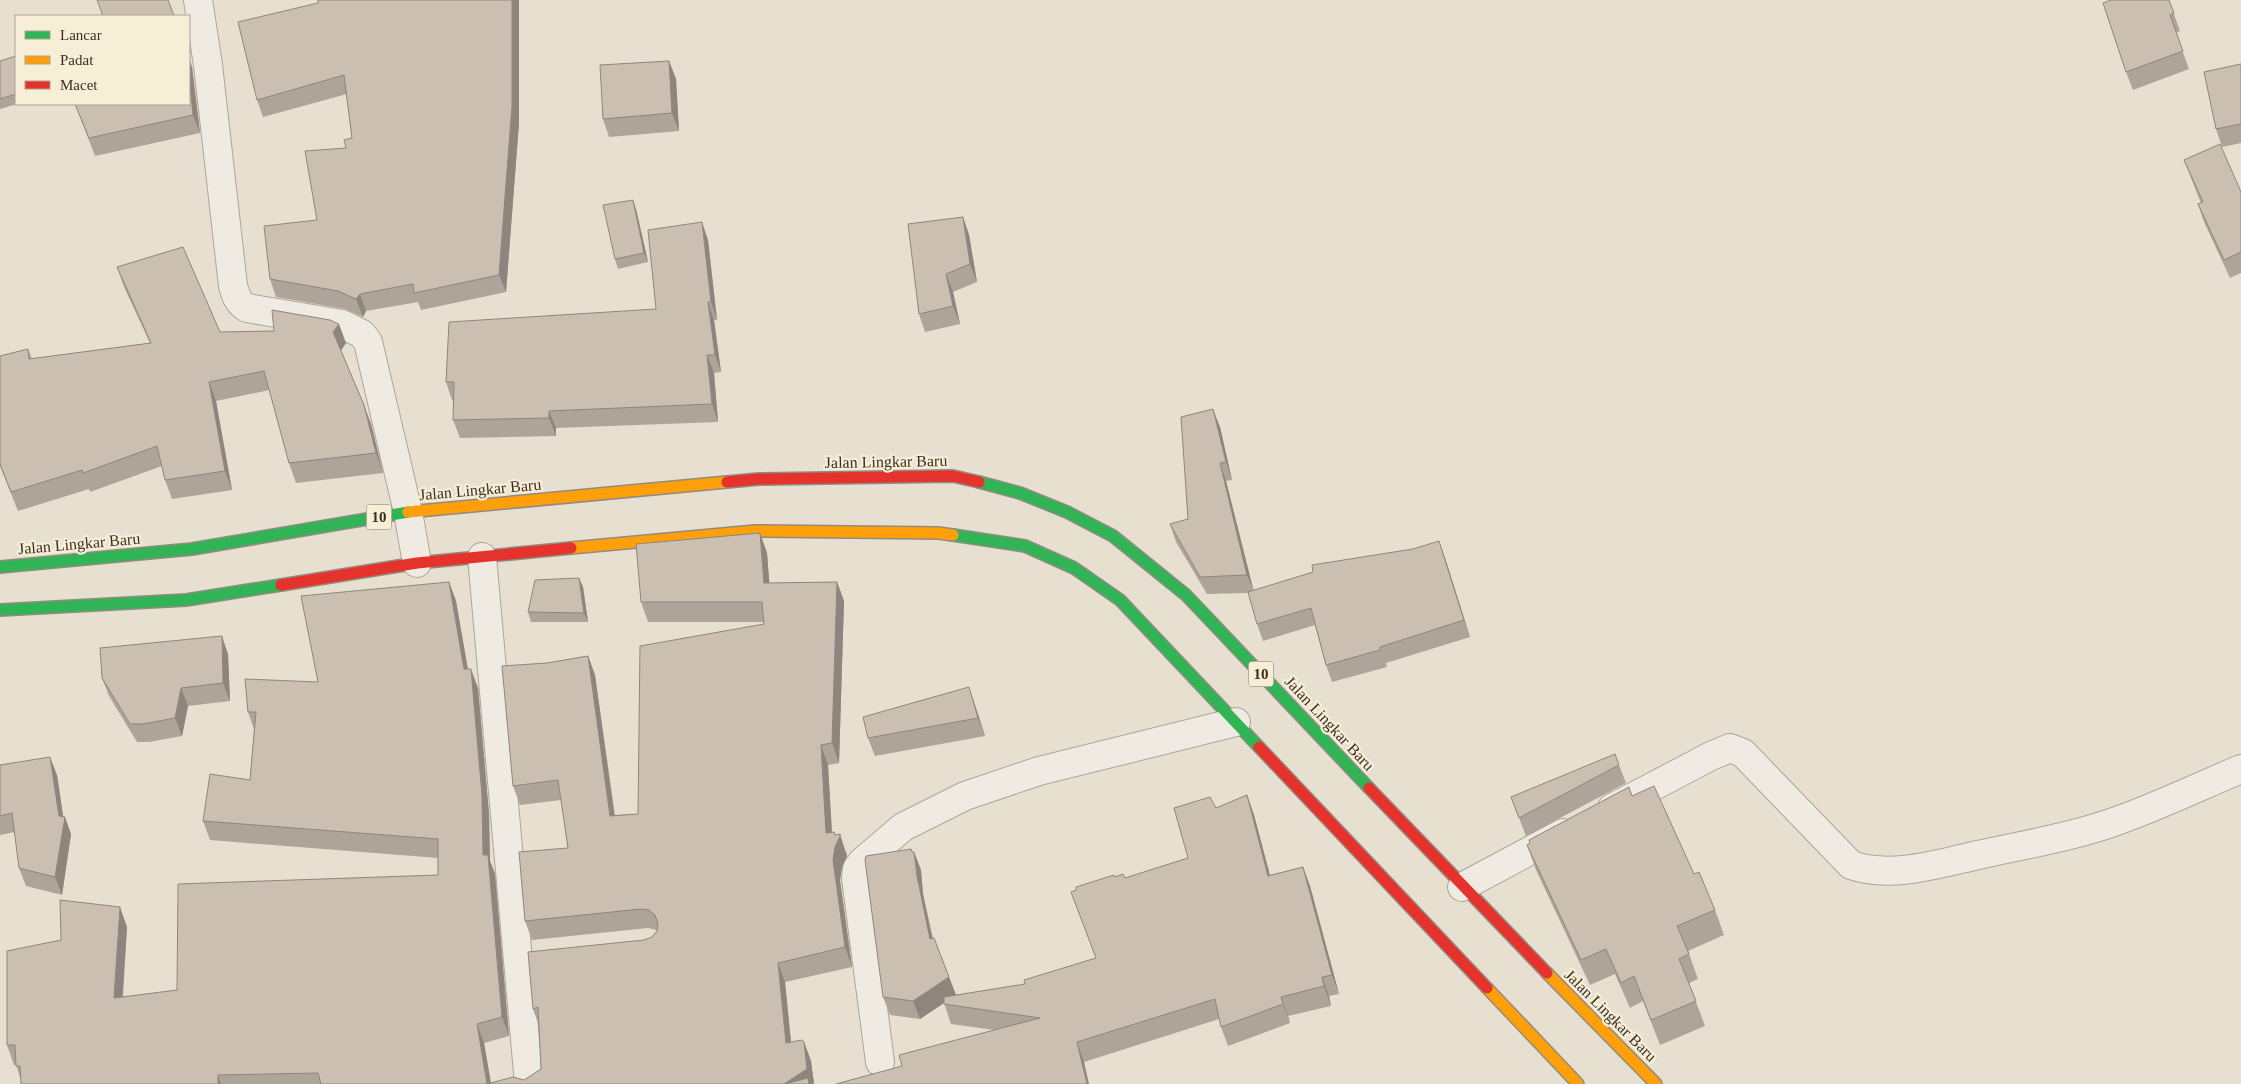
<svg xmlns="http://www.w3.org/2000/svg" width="2241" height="1084" font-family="Georgia,serif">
<rect width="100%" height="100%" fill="#e7e0d1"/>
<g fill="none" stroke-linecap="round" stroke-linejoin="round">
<!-- street casing -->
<g stroke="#ada599" stroke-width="30">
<path id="street" d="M 198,0 L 208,65 L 233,286 C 236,296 238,303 247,308 L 342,324 L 362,334 L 368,342 L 408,512 L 417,563
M 482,557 L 529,1084
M 1612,808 L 1711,756 L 1730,748 L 1743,753 L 1851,865 C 1891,879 1938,864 1978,855 C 2023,845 2067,838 2111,823 C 2155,808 2198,787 2241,769
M 1462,887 L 1563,833
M 880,1062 L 856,878 L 857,869 L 862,862 L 903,827 L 965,796 L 1039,771 L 1236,722"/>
</g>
<!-- fast casing -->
<g stroke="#928b80" stroke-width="14">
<path id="fast" d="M 979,482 L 1020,493 L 1067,512 L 1113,536 L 1186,595 L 1369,788
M 953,535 L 1025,546 L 1074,568 L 1120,600 L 1259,747
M 0,567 L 192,549 L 408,512
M 0,610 L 186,600 L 281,585"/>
</g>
<!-- slow casing -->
<g stroke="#928b80" stroke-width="14">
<path id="slow" d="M 408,512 L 727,482
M 571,548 L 755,531 L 938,533 L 953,535
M 1547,973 L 1656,1084
M 1487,988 L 1578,1084"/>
</g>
<!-- jam casing -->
<g stroke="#928b80" stroke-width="14">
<path id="jam" d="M 727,482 L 759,479 L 953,476 L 979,482
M 281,585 L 417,563 L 571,548
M 1259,747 L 1487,988
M 1369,788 L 1547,973"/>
</g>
<!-- street -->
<use href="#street" stroke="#efebe3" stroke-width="28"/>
<!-- fast -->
<use href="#fast" stroke="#30b455" stroke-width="11"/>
<!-- slow -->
<use href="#slow" stroke="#ff9f0a" stroke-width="11"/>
<!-- jam -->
<use href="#jam" stroke="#e5322d" stroke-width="11"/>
</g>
<!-- wall -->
<path fill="#afa499" d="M 318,0 L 519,0 L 519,123 L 506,292 L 421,310 L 418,302 L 366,311 L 363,317 L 345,309 L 276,297 L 270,279 L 317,220 L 346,148 L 352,138 L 347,94 L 263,117 L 257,100 L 318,3 Z
M 2169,0 L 2180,31 L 2176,33 L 2189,69 L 2133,90 L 2126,72 Z
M 16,56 L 16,104 L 17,104 L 0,109 L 0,61 Z
M 669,61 L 676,79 L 679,131 L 609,137 L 603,119 Z
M 2241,64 L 2241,143 L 2222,147 L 2216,129 Z
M 192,67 L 200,133 L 95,156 L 75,104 Z
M 2184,160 L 2241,192 L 2241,273 L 2230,278 L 2204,222 L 2198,204 L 2201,203 L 2191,178 Z
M 636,209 L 648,262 L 618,269 L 615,259 Z
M 963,217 L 969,235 L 977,282 L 953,292 L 960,324 L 925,332 L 919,314 Z
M 708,240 L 717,320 L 714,320 L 721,372 L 714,373 L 718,422 L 556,428 L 556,436 L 460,438 L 453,420 L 454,400 L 452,400 L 446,382 L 656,309 Z
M 117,267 L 220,332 L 346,343 L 341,350 L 371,424 L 383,473 L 296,483 L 289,463 L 270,390 L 216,401 L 232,490 L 172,499 L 165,480 L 162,466 L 90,492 L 89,489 L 18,511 L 0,466 L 0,356 L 28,349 L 32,359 L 150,343 L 124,287 Z
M 1220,427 L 1232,480 L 1226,481 L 1253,590 L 1445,558 L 1470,637 L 1386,663 L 1387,667 L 1332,682 L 1326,665 L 1315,625 L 1263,641 L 1257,624 L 1248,593 L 1207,594 L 1176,542 L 1170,524 L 1188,519 Z
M 760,533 L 767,553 L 769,583 L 837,582 L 844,601 L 839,763 L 828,765 L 832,832 L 836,835 L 847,854 L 847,856 L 842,867 L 840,880 L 852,967 L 785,982 L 791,1042 L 804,1042 L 811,1061 L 814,1084 L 21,1084 L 21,1080 L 16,1065 L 14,1065 L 7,1045 L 61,940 L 127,927 L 123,997 L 177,990 L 438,875 L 438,858 L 210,840 L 203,821 L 250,780 L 254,729 L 248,712 L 318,682 L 449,582 L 456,601 L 468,669 L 478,688 L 489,814 L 490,861 L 495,874 L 509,1036 L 484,1043 L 491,1083 L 524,1080 L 541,1069 L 539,1026 L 533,1009 L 644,940 L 652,937 L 657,931 L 656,930 L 648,928 L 532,940 L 525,921 L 568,848 L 561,800 L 520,805 L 513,786 L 547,663 L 588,656 L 595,675 L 615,815 L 638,814 L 764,624 L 764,622 L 648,622 L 641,602 Z
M 579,578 L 583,587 L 588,622 L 531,622 L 528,612 Z
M 228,654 L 230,701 L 188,706 L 182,736 L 149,742 L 137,742 L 109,696 L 102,678 Z
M 975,705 L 985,736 L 875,756 L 868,738 Z
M 0,765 L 57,775 L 63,816 L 71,834 L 62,895 L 26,886 L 19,868 L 15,832 L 0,835 Z
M 1619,765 L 1626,783 L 1526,836 L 1511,797 Z
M 1247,795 L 1254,815 L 1270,875 L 1303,867 L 1310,886 L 1339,994 L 1329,996 L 1331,1006 L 1288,1016 L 1290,1023 L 1228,1046 L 1221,1027 L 1219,1019 L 1084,1062 L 902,1066 L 994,1030 L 951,1024 L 944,1003 L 920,1019 L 890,1015 L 883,997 L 912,852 L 914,852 L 921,870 L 923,894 L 933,938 L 949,977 L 956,995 L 1025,984 L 1096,958 L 1115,877 L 1125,878 L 1188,858 L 1216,808 Z
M 1632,796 L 1694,874 L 1715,910 L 1724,935 L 1688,951 L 1698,979 L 1689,983 L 1705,1026 L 1660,1045 L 1643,1001 L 1630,1008 L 1615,974 L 1590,985 L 1536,870 L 1527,845 Z"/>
<!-- shaded-wall -->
<path fill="#8e867d" d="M 512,0 L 519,0 L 519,123 L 506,292 L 499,275 Z
M 189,57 L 192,67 L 200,133 L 193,115 L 189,74 Z
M 669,61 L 676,79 L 679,131 L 672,113 Z
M 633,200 L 636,209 L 648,262 L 644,253 Z
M 963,217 L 969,235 L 977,282 L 970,264 Z
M 702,222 L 708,240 L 717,320 L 711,302 Z
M 946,274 L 953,292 L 960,324 L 953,306 Z
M 360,294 L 366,311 L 363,317 L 356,299 Z
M 708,302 L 714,320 L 721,372 L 715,355 Z
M 339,324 L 346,343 L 340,352 L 333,332 Z
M 707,355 L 714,373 L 718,422 L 712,404 Z
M 209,382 L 216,401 L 232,490 L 225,471 Z
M 364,405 L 371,424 L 383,473 L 376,453 Z
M 1213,409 L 1220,427 L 1232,480 L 1226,462 Z
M 549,411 L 556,428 L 556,436 L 549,418 Z
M 1220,463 L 1226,481 L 1254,592 L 1247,575 Z
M 760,533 L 767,553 L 771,603 L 764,583 Z
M 1439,541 L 1445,558 L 1470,637 L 1464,620 Z
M 579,578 L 583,587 L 588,622 L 584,613 Z
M 449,582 L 456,601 L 471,688 L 464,669 Z
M 837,582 L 844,601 L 839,763 L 832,743 Z
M 222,636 L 228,654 L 230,701 L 223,683 Z
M 588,656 L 595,675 L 617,835 L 610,816 Z
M 471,669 L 478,688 L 489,814 L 490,861 L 495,874 L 509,1036 L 502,1017 L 483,855 Z
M 969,687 L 975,705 L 985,736 L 978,718 Z
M 181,688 L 188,706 L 182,736 L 175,718 Z
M 821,745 L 828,765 L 833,853 L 826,833 Z
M 50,757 L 57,775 L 64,822 L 65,817 L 71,834 L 62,895 L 55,877 L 59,816 Z
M 1247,795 L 1254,815 L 1275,895 L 1268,876 Z
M 834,832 L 838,841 L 840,834 L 847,856 L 842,867 L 840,880 L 852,967 L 845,947 L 833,860 Z
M 911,849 L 915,860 L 914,852 L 921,870 L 923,894 L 936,957 L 930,939 Z
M 1303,867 L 1310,886 L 1339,994 L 1332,975 Z
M 120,907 L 127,927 L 121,1018 L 114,998 Z
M 778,963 L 785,982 L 793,1062 L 786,1043 Z
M 949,977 L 956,995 L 920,1019 L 913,1001 Z
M 1322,977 L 1329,996 L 1331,1006 L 1324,986 Z
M 1281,997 L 1288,1016 L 1290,1023 L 1283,1004 Z
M 477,1024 L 484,1043 L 491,1084 L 487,1084 Z
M 804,1042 L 811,1061 L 814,1084 L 784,1084 Z
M 1077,1042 L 1084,1062 L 1089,1084 L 1087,1084 Z
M 218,1075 L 221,1084 L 218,1084 Z"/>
<!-- building -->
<path fill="#cbbfb2" stroke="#8e867d" d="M 97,0 L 168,0 L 174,16 L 103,16 Z
M 318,0 L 512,0 L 512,106 L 499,275 L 414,293 L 413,284 L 360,294 L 356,299 L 338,291 L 270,279 L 264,226 L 317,220 L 305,151 L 346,148 L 344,140 L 352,138 L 344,75 L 257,100 L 238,22 L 318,3 Z
M 2111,0 L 2169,0 L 2174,13 L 2170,15 L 2183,51 L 2126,72 L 2103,3 Z
M 16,56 L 16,94 L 0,99 L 0,61 Z
M 669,61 L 672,113 L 603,119 L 600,65 Z
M 2241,64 L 2241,124 L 2216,129 L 2204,72 Z
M 189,74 L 193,115 L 89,138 L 75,104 L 189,104 Z
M 2220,144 L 2241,192 L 2241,252 L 2224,260 L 2198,204 L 2203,202 L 2184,160 Z
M 633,200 L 644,253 L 615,259 L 603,205 Z
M 963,217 L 970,264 L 946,274 L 953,306 L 919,314 L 908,224 Z
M 702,222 L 711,302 L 708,302 L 715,355 L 707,355 L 712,404 L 549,411 L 549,418 L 453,420 L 454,382 L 446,382 L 449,322 L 656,309 L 648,230 Z
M 183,247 L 220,332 L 274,331 L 272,310 L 330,320 L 339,324 L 333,332 L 364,405 L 376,453 L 289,463 L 264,371 L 209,382 L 225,471 L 165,480 L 157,446 L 83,473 L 82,470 L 11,492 L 0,464 L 0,356 L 28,349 L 29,359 L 151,343 L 117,267 Z
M 1213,409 L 1226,462 L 1220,463 L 1247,575 L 1200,577 L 1170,524 L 1188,519 L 1181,417 Z
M 760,533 L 764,583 L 837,582 L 832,743 L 821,745 L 826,833 L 834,832 L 835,835 L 840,834 L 840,836 L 835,847 L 833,860 L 845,947 L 778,963 L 786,1043 L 802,1040 L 804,1042 L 807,1069 L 784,1084 L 321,1084 L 318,1073 L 218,1075 L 218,1084 L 21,1084 L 20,1066 L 16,1066 L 15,1045 L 7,1045 L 7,951 L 61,940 L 60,900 L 120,907 L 114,998 L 177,990 L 178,884 L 438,875 L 438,839 L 203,821 L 210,774 L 250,780 L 256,712 L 248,712 L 245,679 L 318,682 L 301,596 L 449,582 L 464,669 L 471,669 L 482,795 L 483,855 L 488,855 L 502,1017 L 477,1024 L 487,1084 L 513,1077 L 524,1080 L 541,1069 L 538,1007 L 533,1009 L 528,952 L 644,940 L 652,937 L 657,931 L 658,924 L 655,915 L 649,910 L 641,909 L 525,921 L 519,852 L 568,848 L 558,780 L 513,786 L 502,666 L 547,663 L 588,656 L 610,816 L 638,814 L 640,646 L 764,624 L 762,602 L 641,602 L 636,544 Z
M 1439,541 L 1464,620 L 1380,647 L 1380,650 L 1326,665 L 1311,608 L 1257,624 L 1248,592 L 1313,572 L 1312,565 L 1413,549 Z
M 579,578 L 584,613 L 528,612 L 535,580 Z
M 222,636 L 223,683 L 181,688 L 175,718 L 143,724 L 130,724 L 102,678 L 100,648 Z
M 969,687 L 978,718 L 868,738 L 863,717 Z
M 1615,754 L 1619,765 L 1519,818 L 1511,797 Z
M 50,757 L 59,816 L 65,817 L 55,877 L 19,868 L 12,813 L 0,816 L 0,765 Z
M 1654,786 L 1694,874 L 1699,872 L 1715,910 L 1677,926 L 1689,954 L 1679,959 L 1696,1001 L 1651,1020 L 1634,976 L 1621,983 L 1606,949 L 1581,960 L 1527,845 L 1530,843 L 1529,840 L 1629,787 L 1632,796 Z
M 1247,795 L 1268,876 L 1303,867 L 1332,975 L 1322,977 L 1324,986 L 1281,997 L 1283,1004 L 1221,1027 L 1215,999 L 1077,1042 L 1087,1084 L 836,1084 L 902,1066 L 899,1055 L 1040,1018 L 944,1004 L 944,997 L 1025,984 L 1024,980 L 1096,958 L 1071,892 L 1076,890 L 1076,887 L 1114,875 L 1115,877 L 1123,874 L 1125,878 L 1188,858 L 1174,808 L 1210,797 L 1216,808 Z
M 911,849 L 912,852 L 914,852 L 917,876 L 930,939 L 934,938 L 949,977 L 913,1001 L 883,997 L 865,860 L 866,856 Z
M 808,1078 L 809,1084 L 785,1084 Z"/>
<g text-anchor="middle" stroke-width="4.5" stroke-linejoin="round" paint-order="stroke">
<!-- shield labels -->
<g fill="#f7eed8" stroke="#756857" stroke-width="1">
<rect x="366.5" y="504.5" width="25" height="25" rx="4"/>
<rect x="1248.5" y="661.5" width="25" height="25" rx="4"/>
</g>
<g font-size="15" font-weight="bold" fill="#3d2e20">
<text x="379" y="522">10</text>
<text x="1261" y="679">10</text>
</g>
<!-- street labels -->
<g font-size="16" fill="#3d2e20" stroke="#f7eed8">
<text transform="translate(886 461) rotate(-1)" y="6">Jalan Lingkar Baru</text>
<text transform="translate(480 489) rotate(-5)" y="6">Jalan Lingkar Baru</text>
<text transform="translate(79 543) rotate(-5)" y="6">Jalan Lingkar Baru</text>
<text transform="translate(1330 723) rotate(47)" y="6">Jalan Lingkar Baru</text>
<text transform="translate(1611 1015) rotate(45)" y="6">Jalan Lingkar Baru</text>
</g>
</g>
<!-- legend -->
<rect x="15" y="15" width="175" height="90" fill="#f7eed8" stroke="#ada18e"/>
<rect x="25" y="31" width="25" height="8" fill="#30b455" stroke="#ada18e"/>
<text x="60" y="40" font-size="15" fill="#3d2e20">Lancar</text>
<rect x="25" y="56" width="25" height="8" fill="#ff9f0a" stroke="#ada18e"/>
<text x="60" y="65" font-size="15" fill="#3d2e20">Padat</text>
<rect x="25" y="81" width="25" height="8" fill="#e5322d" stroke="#ada18e"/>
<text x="60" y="90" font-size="15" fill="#3d2e20">Macet</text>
</svg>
